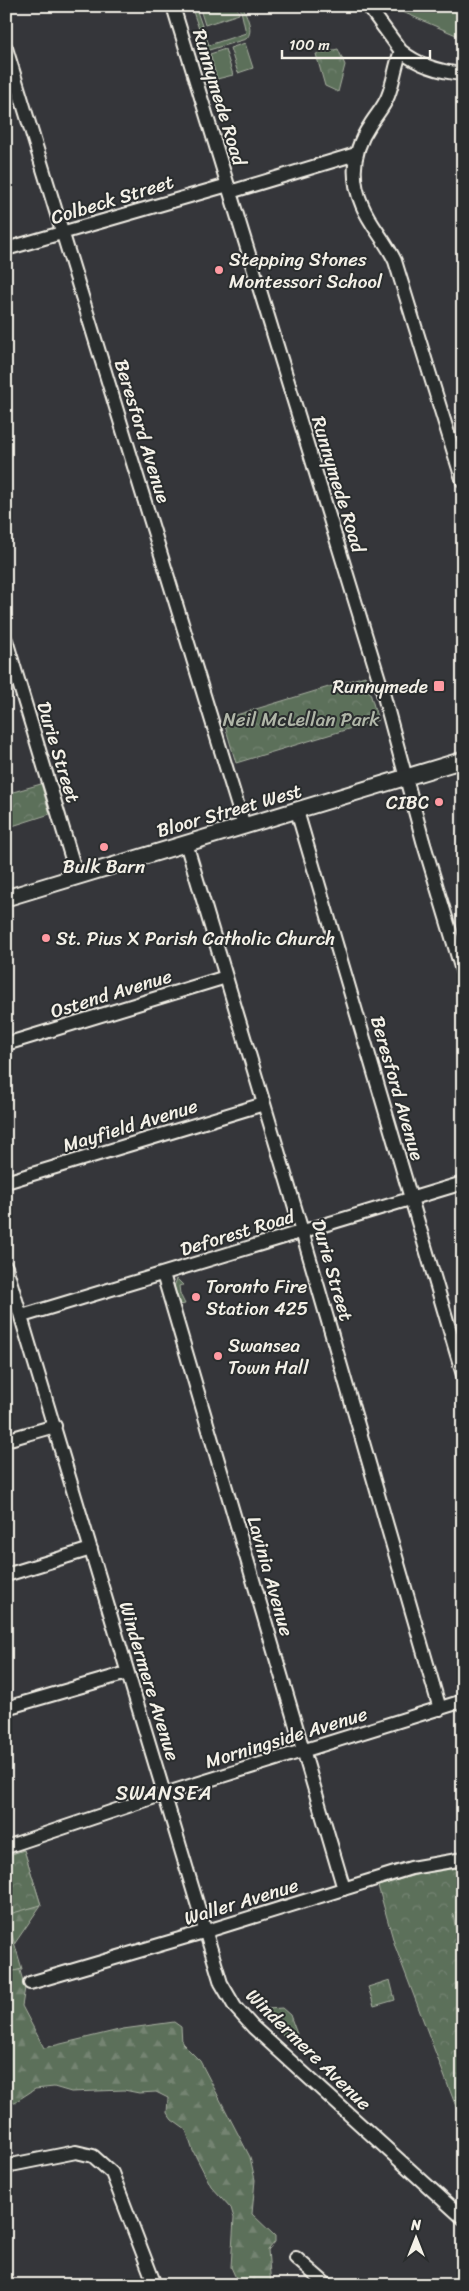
<svg xmlns="http://www.w3.org/2000/svg" width="469" height="2291" font-family="Sriracha,sans-serif">
<defs>
<pattern id="grass-tufts" width="24" height="20" patternUnits="userSpaceOnUse" patternTransform="scale(1.25)"><rect width="24" height="20" fill="#5c6f5a"/><path d="M3 7l-1-3M5 7V3M7 7l1-3M15 17l-1-3M17 17v-4M19 17l1-3" fill="none" stroke="#748472"/></pattern>
<pattern id="forest-firs" width="22" height="20" patternUnits="userSpaceOnUse" patternTransform="scale(1.25)"><rect width="22" height="20" fill="#5c6f5a"/><path d="M5 1l3.5 6h-7zM16 11l3.5 6h-7z" fill="#748472"/></pattern>
<pattern id="park-crowns" width="20" height="18" patternUnits="userSpaceOnUse" patternTransform="scale(1.25)"><rect width="20" height="18" fill="#5c6f5a"/><path d="M2 6a3 3 0 1 1 6 0M12 15a3 3 0 1 1 6 0" fill="none" stroke="#748472"/></pattern>
</defs>
<rect width="100%" height="100%" fill="#35363a"/>
<filter id="ink" filterUnits="userSpaceOnUse"><feTurbulence type="fractalNoise" baseFrequency=".02" numOctaves="2"/><feDisplacementMap in="SourceGraphic" scale="10" xChannelSelector="R" yChannelSelector="G"/><feConvolveMatrix kernelMatrix="1 2 1 2 8 2 1 2 1" color-interpolation-filters="sRGB"/></filter>
<g filter="url(#ink)">
<!-- grass -->
<path fill="url(#grass-tufts)" stroke="#a8b0a1" d="M 177,1279 L 183,1285 L 179,1286 L 180,1294 L 185,1304 L 180,1305 L 174,1286 Z"/>
<!-- forest -->
<path fill="url(#forest-firs)" stroke="#a8b0a1" d="M 24,1850 L 41,1905 L 13,1946 L 25,1988 L 22,2006 L 44,2048 L 123,2029 L 174,2022 L 181,2027 L 182,2043 L 200,2061 L 250,2157 L 255,2180 L 252,2214 L 275,2236 L 275,2242 L 268,2250 L 271,2285 L 239,2285 L 231,2267 L 234,2218 L 231,2208 L 211,2186 L 193,2151 L 186,2130 L 172,2120 L 167,2113 L 168,2098 L 156,2092 L 139,2093 L 124,2090 L 71,2092 L 54,2087 L 35,2089 L 15,2102 L 12,2102 L 6,2086 L 6,1856 Z"/>
<!-- park -->
<path fill="url(#park-crowns)" stroke="#a8b0a1" d="M 338,49 L 345,65 L 338,92 L 325,86 L 316,54 Z
M 365,676 L 378,720 L 236,763 L 223,719 Z
M 41,784 L 50,814 L 6,828 L 6,794 Z
M 24,1850 L 41,1905 L 6,1915 L 22,1969 L 6,1973 L 6,1856 Z
M 463,1867 L 463,2125 L 395,1946 L 378,1886 L 419,1874 Z
M 390,1980 L 395,2000 L 374,2006 L 368,1987 Z
M 282,2008 L 290,2015 L 297,2034 L 290,2041 L 263,2017 L 267,2009 Z"/>
<!-- pitch -->
<path fill="#5c6f5a" stroke="#a8b0a1" d="M 191,6 L 195,6 L 209,45 L 246,33 L 240,6 L 243,6 C 246,16 255,31 246,39 L 209,50 L 206,49 Z
M 199,6 L 237,6 L 239,14 L 205,25 Z
M 397,6 L 463,6 L 463,38 L 398,10 Z
M 245,43 L 253,68 L 238,73 L 230,48 Z
M 225,49 L 233,75 L 217,79 L 210,54 Z
M 456,1912 L 463,1912 L 463,1964 L 453,1915 Z"/>
<g fill="none" stroke-linecap="round" stroke-linejoin="round">
<!-- minor casing -->
<g stroke="#f4f1e8" stroke-width="16">
<path id="minor" d="M 173,6 L 382,689 L 423,841 L 463,974
M 368,6 L 401,51 C 395,66 394,81 388,96 C 384,107 376,115 370,125 C 353,150 350,177 362,205 C 370,225 386,241 395,261 L 463,482
M 6,48 L 244,826
M 401,51 C 418,65 441,72 463,74
M 230,192 L 356,154
M 6,249 L 228,185
M 6,640 L 77,876
M 297,811 L 463,1375
M 186,843 L 299,1221 L 440,1709
M 6,1044 L 226,977
M 6,1182 L 264,1104
M 6,1267 L 221,1983 L 235,2007 L 253,2027 L 463,2218
M 163,1274 L 344,1889
M 22,1316 L 463,1183
M 6,1440 L 55,1426
M 6,1575 L 91,1549
M 6,1708 L 127,1673
M 6,1847 L 164,1794 L 463,1701
M 30,1983 L 217,1928 L 411,1868 L 463,1859
M 6,2168 L 11,2165 L 76,2152 L 93,2156 L 112,2173 L 155,2285
M 296,2258 L 327,2285"/>
</g>
<!-- major casing -->
<g stroke="#f4f1e8" stroke-width="19">
<path id="major" d="M 6,898 L 463,760"/>
</g>
<!-- minor -->
<use href="#minor" stroke="#2a2d2e" stroke-width="12"/>
<!-- major -->
<use href="#major" stroke="#2a2d2e" stroke-width="15"/>
</g>
</g>
<!-- markers -->
<g fill="#ff9aa2" stroke="#2a2d2e" stroke-width="2">
<circle cx="219" cy="270" r="5"/>
<rect x="433" y="680" width="12" height="12" rx="2.5"/>
<circle cx="439" cy="802" r="5"/>
<circle cx="104" cy="847" r="5"/>
<circle cx="46" cy="938" r="5"/>
<circle cx="196" cy="1297" r="5"/>
<circle cx="218" cy="1356" r="5"/>
</g>
<g text-anchor="middle" stroke-width="4" stroke-linejoin="round" paint-order="stroke">
<!-- street labels -->
<g font-size="19" fill="#f4f1e8" stroke="#2a2d2e">
<text transform="translate(220 97) rotate(73)" y="7">Runnymede Road</text>
<text transform="translate(112 199) rotate(-17)" y="7">Colbeck Street</text>
<text transform="translate(143 431) rotate(73)" y="7">Beresford Avenue</text>
<text transform="translate(339 484) rotate(73)" y="7">Runnymede Road</text>
<text transform="translate(59 752) rotate(73)" y="7">Durie Street</text>
<text transform="translate(229 810) rotate(-16)" y="7">Bloor Street West</text>
<text transform="translate(111 993) rotate(-17)" y="7">Ostend Avenue</text>
<text transform="translate(398 1088) rotate(74)" y="7">Beresford Avenue</text>
<text transform="translate(130 1125) rotate(-17)" y="7">Mayfield Avenue</text>
<text transform="translate(237 1232) rotate(-17)" y="7">Deforest Road</text>
<text transform="translate(333 1270) rotate(74)" y="7">Durie Street</text>
<text transform="translate(271 1576) rotate(74)" y="7">Lavinia Avenue</text>
<text transform="translate(150 1681) rotate(73)" y="7">Windermere Avenue</text>
<text transform="translate(286 1737) rotate(-17)" y="7">Morningside Avenue</text>
<text transform="translate(241 1901) rotate(-17)" y="7">Waller Avenue</text>
<text transform="translate(309 2049) rotate(44)" y="7">Windermere Avenue</text>
</g>
<!-- poi labels -->
<g font-size="19" fill="#f4f1e8" stroke="#2a2d2e" text-anchor="start">
<text x="229" y="266">Stepping Stones<tspan x="229" dy="22">Montessori School</tspan></text>
<text x="428" y="693" text-anchor="end">Runnymede</text>
<text x="429" y="809" text-anchor="end">CIBC</text>
<text x="104" y="873" text-anchor="middle">Bulk Barn</text>
<text x="56" y="945">St. Pius X Parish Catholic Church</text>
<text x="206" y="1293">Toronto Fire<tspan x="206" dy="22">Station 425</tspan></text>
<text x="228" y="1352">Swansea<tspan x="228" dy="22">Town Hall</tspan></text>
</g>
<!-- park labels -->
<g font-size="19" fill="#b0b6a8" stroke="#2a2d2e">
<text x="301" y="726">Neil McLellan Park</text>
</g>
<!-- neighbourhood labels -->
<g font-size="20" letter-spacing="1" fill="#f4f1e8" stroke="#2a2d2e">
<text x="164" y="1800">SWANSEA</text>
</g>
</g>
<!-- margin -->
<rect width="469" height="2291" fill="none" stroke="#2a2d2e" stroke-width="25"/>
<rect x="12" y="12" width="444" height="2266" fill="none" stroke="#f4f1e8" stroke-width="2" filter="url(#ink)"/>
<!-- north arrow -->
<g transform="translate(416 2238)" stroke="#2a2d2e" stroke-width="4" paint-order="stroke">
<path d="M0-4L9 19L0 12L-9 19Z" fill="#f4f1e8"/>
<text y="-8" font-size="14" font-weight="bold" text-anchor="middle" fill="#f4f1e8">N</text>
</g>
<!-- scale -->
<path d="M282 50v8h148v-8" fill="none" stroke="#f4f1e8" stroke-width="2.5"/>
<text x="289" y="50" font-size="15" fill="#f4f1e8" stroke="#2a2d2e" stroke-width="4" paint-order="stroke">100 m</text>
</svg>
